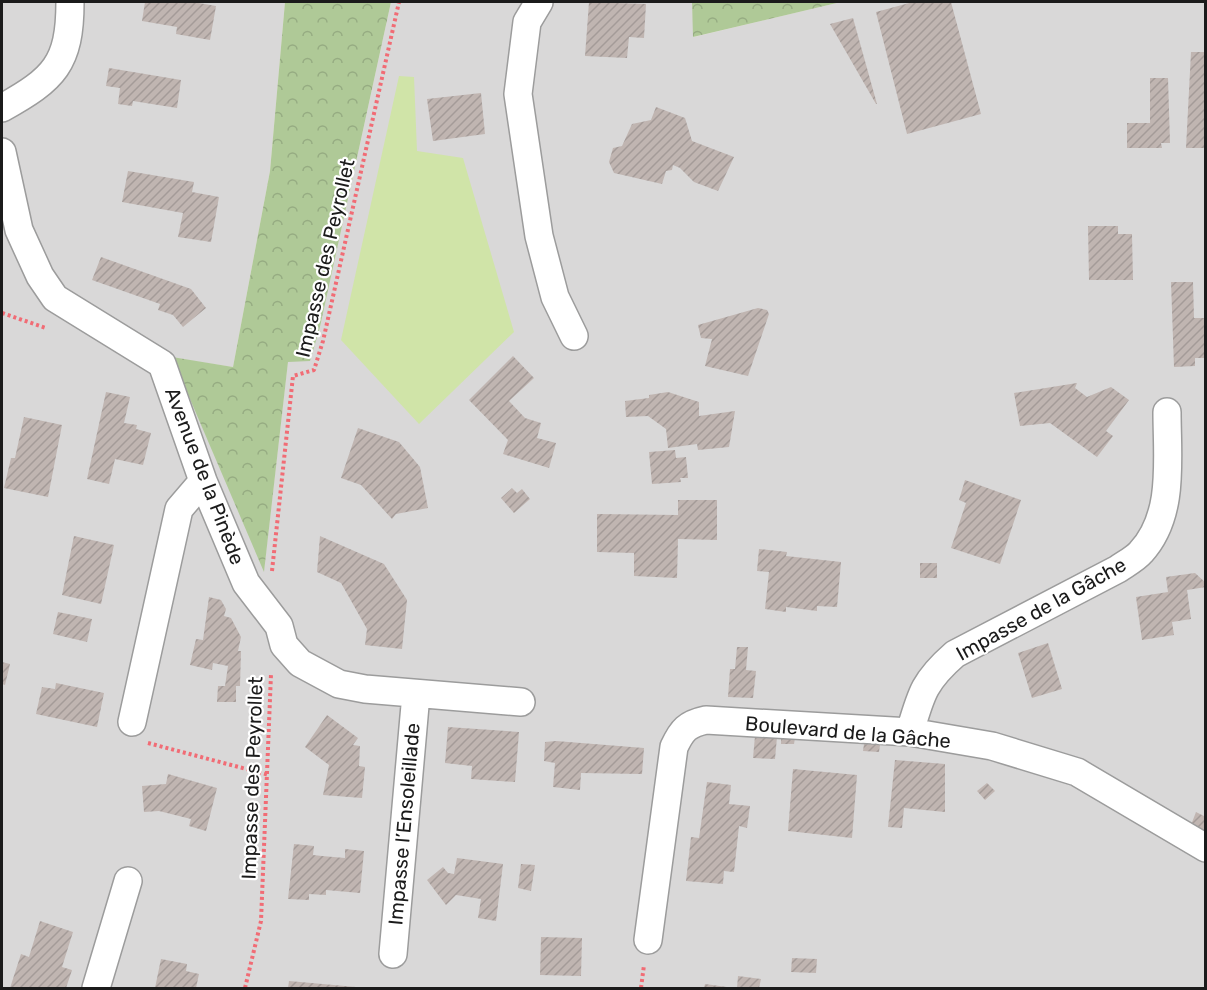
<svg xmlns="http://www.w3.org/2000/svg" width="1207" height="990" font-family="Rubik,sans-serif">
<defs>
<pattern id="forest-crowns" width="20" height="18" patternUnits="userSpaceOnUse" patternTransform="scale(1.5)"><rect width="20" height="18" fill="#afc997"/><path d="M2 6a3 3 0 1 1 6 0M12 15a3 3 0 1 1 6 0" fill="none" stroke="#96ac82"/></pattern>
<pattern id="building-hatch" width="6" height="6" patternUnits="userSpaceOnUse" patternTransform="scale(1.5)"><rect width="6" height="6" fill="#c0b5b1"/><path d="M-1 1l2-2M0 6l6-6M5 7l2-2" fill="none" stroke="#a49b98"/></pattern>
</defs>
<rect width="100%" height="100%" fill="#ece6e1"/>
<!-- residential -->
<path fill="#d9d8d8" d="M 2,2 L 285,2 L 270,171 L 233,367 L 173,358 L 264,570 L 288,361 L 320,327 L 391,2 L 692,2 L 694,37 L 841,2 L 1205,2 L 1205,988 L 2,988 Z"/>
<!-- grass -->
<path fill="#d0e4a8" d="M 399,76 L 414,77 L 417,151 L 463,158 L 514,332 L 419,424 L 341,340 Z"/>
<!-- forest -->
<path fill="url(#forest-crowns)" d="M 285,2 L 391,2 L 320,327 L 310,361 L 288,362 L 264,572 L 172,357 L 233,367 L 270,171 Z
M 692,2 L 841,2 L 693,37 Z"/>
<!-- building -->
<path fill="url(#building-hatch)" d="M 145,2 L 193,2 L 216,6 L 210,40 L 176,34 L 177,27 L 142,21 Z
M 589,2 L 646,4 L 644,38 L 629,37 L 627,58 L 585,56 Z
M 913,2 L 951,2 L 981,114 L 907,134 L 876,12 Z
M 853,18 L 877,104 L 876,104 L 830,24 Z
M 1191,52 L 1206,52 L 1206,148 L 1186,148 Z
M 109,68 L 181,80 L 177,108 L 133,101 L 132,106 L 118,104 L 120,88 L 106,86 Z
M 1150,78 L 1168,78 L 1170,143 L 1161,143 L 1162,148 L 1127,148 L 1127,123 L 1150,123 Z
M 481,93 L 485,134 L 433,141 L 427,99 Z
M 656,107 L 685,118 L 692,141 L 734,157 L 718,191 L 694,182 L 680,168 L 673,165 L 672,170 L 666,171 L 662,184 L 614,173 L 609,162 L 613,148 L 622,146 L 632,124 L 651,120 Z
M 128,171 L 194,182 L 192,192 L 219,197 L 211,242 L 178,237 L 183,213 L 122,202 Z
M 1088,226 L 1118,226 L 1118,234 L 1132,234 L 1133,280 L 1089,280 Z
M 101,257 L 191,289 L 206,308 L 183,327 L 173,315 L 158,310 L 160,304 L 92,280 Z
M 1171,282 L 1193,282 L 1194,318 L 1206,318 L 1206,358 L 1195,358 L 1195,366 L 1174,367 Z
M 758,308 L 767,310 L 769,314 L 748,376 L 705,366 L 712,339 L 701,338 L 698,325 Z
M 513,356 L 534,378 L 509,401 L 525,418 L 541,423 L 537,438 L 556,443 L 549,468 L 503,454 L 508,440 L 469,400 Z
M 1077,383 L 1075,388 L 1087,397 L 1111,387 L 1129,400 L 1106,431 L 1113,436 L 1097,457 L 1050,423 L 1020,426 L 1014,393 Z
M 106,392 L 130,397 L 124,423 L 137,425 L 136,429 L 151,433 L 143,465 L 115,459 L 109,484 L 87,479 Z
M 668,392 L 699,402 L 699,416 L 735,411 L 729,447 L 698,450 L 697,444 L 668,448 L 666,429 L 648,416 L 626,417 L 625,401 L 649,398 L 649,395 Z
M 24,417 L 62,425 L 48,497 L 4,488 L 11,458 L 15,458 Z
M 358,428 L 399,442 L 420,467 L 428,508 L 396,514 L 392,519 L 361,485 L 341,478 Z
M 675,450 L 676,458 L 686,457 L 688,478 L 680,478 L 681,482 L 652,484 L 649,452 Z
M 965,480 L 1021,500 L 1000,564 L 951,548 L 966,503 L 959,500 Z
M 512,488 L 517,493 L 522,489 L 530,499 L 514,513 L 501,498 Z
M 678,500 L 717,500 L 717,540 L 678,539 L 677,578 L 634,576 L 634,553 L 597,552 L 597,514 L 678,515 Z
M 74,536 L 114,545 L 101,604 L 62,595 Z
M 320,536 L 384,564 L 407,600 L 402,649 L 365,645 L 367,629 L 341,583 L 317,572 Z
M 759,549 L 787,552 L 786,556 L 841,562 L 837,607 L 817,606 L 817,611 L 786,607 L 786,612 L 765,609 L 769,572 L 757,571 Z
M 920,563 L 937,563 L 937,578 L 920,578 Z
M 1195,573 L 1206,583 L 1206,587 L 1187,590 L 1191,619 L 1172,622 L 1174,635 L 1142,640 L 1136,597 L 1168,592 L 1166,577 Z
M 209,597 L 221,600 L 226,609 L 224,616 L 231,618 L 241,637 L 238,651 L 241,651 L 240,686 L 236,686 L 236,702 L 217,702 L 218,686 L 225,686 L 228,666 L 213,663 L 212,670 L 190,665 L 196,639 L 203,640 Z
M 58,612 L 92,619 L 87,642 L 53,634 Z
M 1048,643 L 1062,689 L 1032,698 L 1018,653 Z
M 737,647 L 748,647 L 746,670 L 756,671 L 753,698 L 728,697 L 730,669 L 735,669 Z
M 2,662 L 10,664 L 5,685 L 2,684 Z
M 56,683 L 104,693 L 97,727 L 36,714 L 42,687 L 55,689 Z
M 327,715 L 358,738 L 353,745 L 360,746 L 359,766 L 365,767 L 362,798 L 323,795 L 329,765 L 305,747 Z
M 448,727 L 519,732 L 515,782 L 471,779 L 472,766 L 445,763 Z
M 755,736 L 777,737 L 775,759 L 753,758 Z
M 781,737 L 795,738 L 794,744 L 781,744 Z
M 556,741 L 644,748 L 642,774 L 581,773 L 580,790 L 553,787 L 555,763 L 544,761 L 545,742 Z
M 864,744 L 880,745 L 879,752 L 863,751 Z
M 895,760 L 945,764 L 945,812 L 904,808 L 902,828 L 888,827 Z
M 793,769 L 857,775 L 852,838 L 788,831 Z
M 168,774 L 217,788 L 206,831 L 189,826 L 191,819 L 159,811 L 144,812 L 142,786 L 166,784 Z
M 707,782 L 731,785 L 729,804 L 750,806 L 747,828 L 739,826 L 734,872 L 724,871 L 723,884 L 686,881 L 691,837 L 699,838 Z
M 987,783 L 995,791 L 985,800 L 977,791 Z
M 1196,812 L 1206,817 L 1204,831 L 1191,825 Z
M 294,844 L 314,846 L 313,855 L 322,856 L 345,858 L 345,849 L 364,851 L 360,893 L 326,890 L 326,895 L 309,894 L 309,900 L 288,899 Z
M 457,858 L 503,864 L 496,921 L 478,918 L 481,899 L 456,895 L 446,905 L 427,880 L 443,867 L 448,873 L 454,874 Z
M 521,864 L 535,865 L 531,891 L 518,888 Z
M 40,921 L 73,932 L 62,967 L 72,970 L 66,988 L 10,988 L 21,954 L 29,957 Z
M 541,937 L 582,938 L 581,976 L 540,975 Z
M 792,958 L 817,959 L 816,973 L 791,972 Z
M 161,959 L 187,964 L 186,971 L 199,974 L 196,988 L 155,988 Z
M 738,976 L 761,979 L 759,988 L 737,988 Z
M 289,981 L 356,987 L 356,988 L 288,988 Z
M 705,984 L 727,987 L 727,988 L 704,988 Z"/>
<g fill="none" stroke-linecap="round" stroke-linejoin="round">
<!-- minor casing -->
<g stroke="#9c9c9c" stroke-width="30">
<path id="minor" d="M 539,2 L 527,22 L 518,94 L 539,236 L 555,297 L 574,336
M 2,108 C 54,79 70,64 70,2
M 2,152 L 19,230 L 40,276 L 55,298 L 162,364 L 203,481 L 246,583 L 279,626 L 284,645 L 300,663 L 339,684 L 365,689 L 521,702
M 132,722 L 179,509 L 203,481
M 910,732 C 921,694 924,681 955,654 L 1118,569 C 1125,564 1135,559 1141,552 C 1175,515 1167,459 1167,412
M 648,940 L 674,747 C 682,730 687,724 706,720 L 910,732 L 992,746 L 1077,772 L 1206,848
M 393,954 L 416,694
M 96,988 L 128,881"/>
</g>
<!-- path -->
<path stroke="#f16c75" stroke-width="4" stroke-dasharray="3 3" stroke-linecap="butt" d="M 2,313 L 46,328
M 272,571 L 293,376 L 314,370 L 323,341 L 399,2
M 148,743 L 269,775
M 245,988 L 261,921 L 271,674
M 641,988 L 644,965"/>
<!-- minor -->
<use href="#minor" stroke="#fff" stroke-width="27"/>
</g>
<g text-anchor="middle" stroke-width="4.5" stroke-linejoin="round" paint-order="stroke">
<!-- street labels -->
<g font-size="20" fill="#1b1b1b" stroke="#fff">
<text transform="translate(325 258) rotate(-77)" y="7">Impasse des Peyrollet</text>
<text transform="translate(205 476) rotate(69)" y="7">Avenue de la Pinède</text>
<text transform="translate(1041 609) rotate(-29)" y="7">Impasse de la Gâche</text>
<text transform="translate(848 732) rotate(5)" y="7">Boulevard de la Gâche</text>
<text transform="translate(252 778) rotate(-88)" y="7">Impasse des Peyrollet</text>
<text transform="translate(404 824) rotate(-85)" y="7">Impasse l’Ensoleillade</text>
</g>
</g>
<!-- border -->
<rect width="1207" height="990" fill="none" stroke="#1b1b1b" stroke-width="6"/>
</svg>
